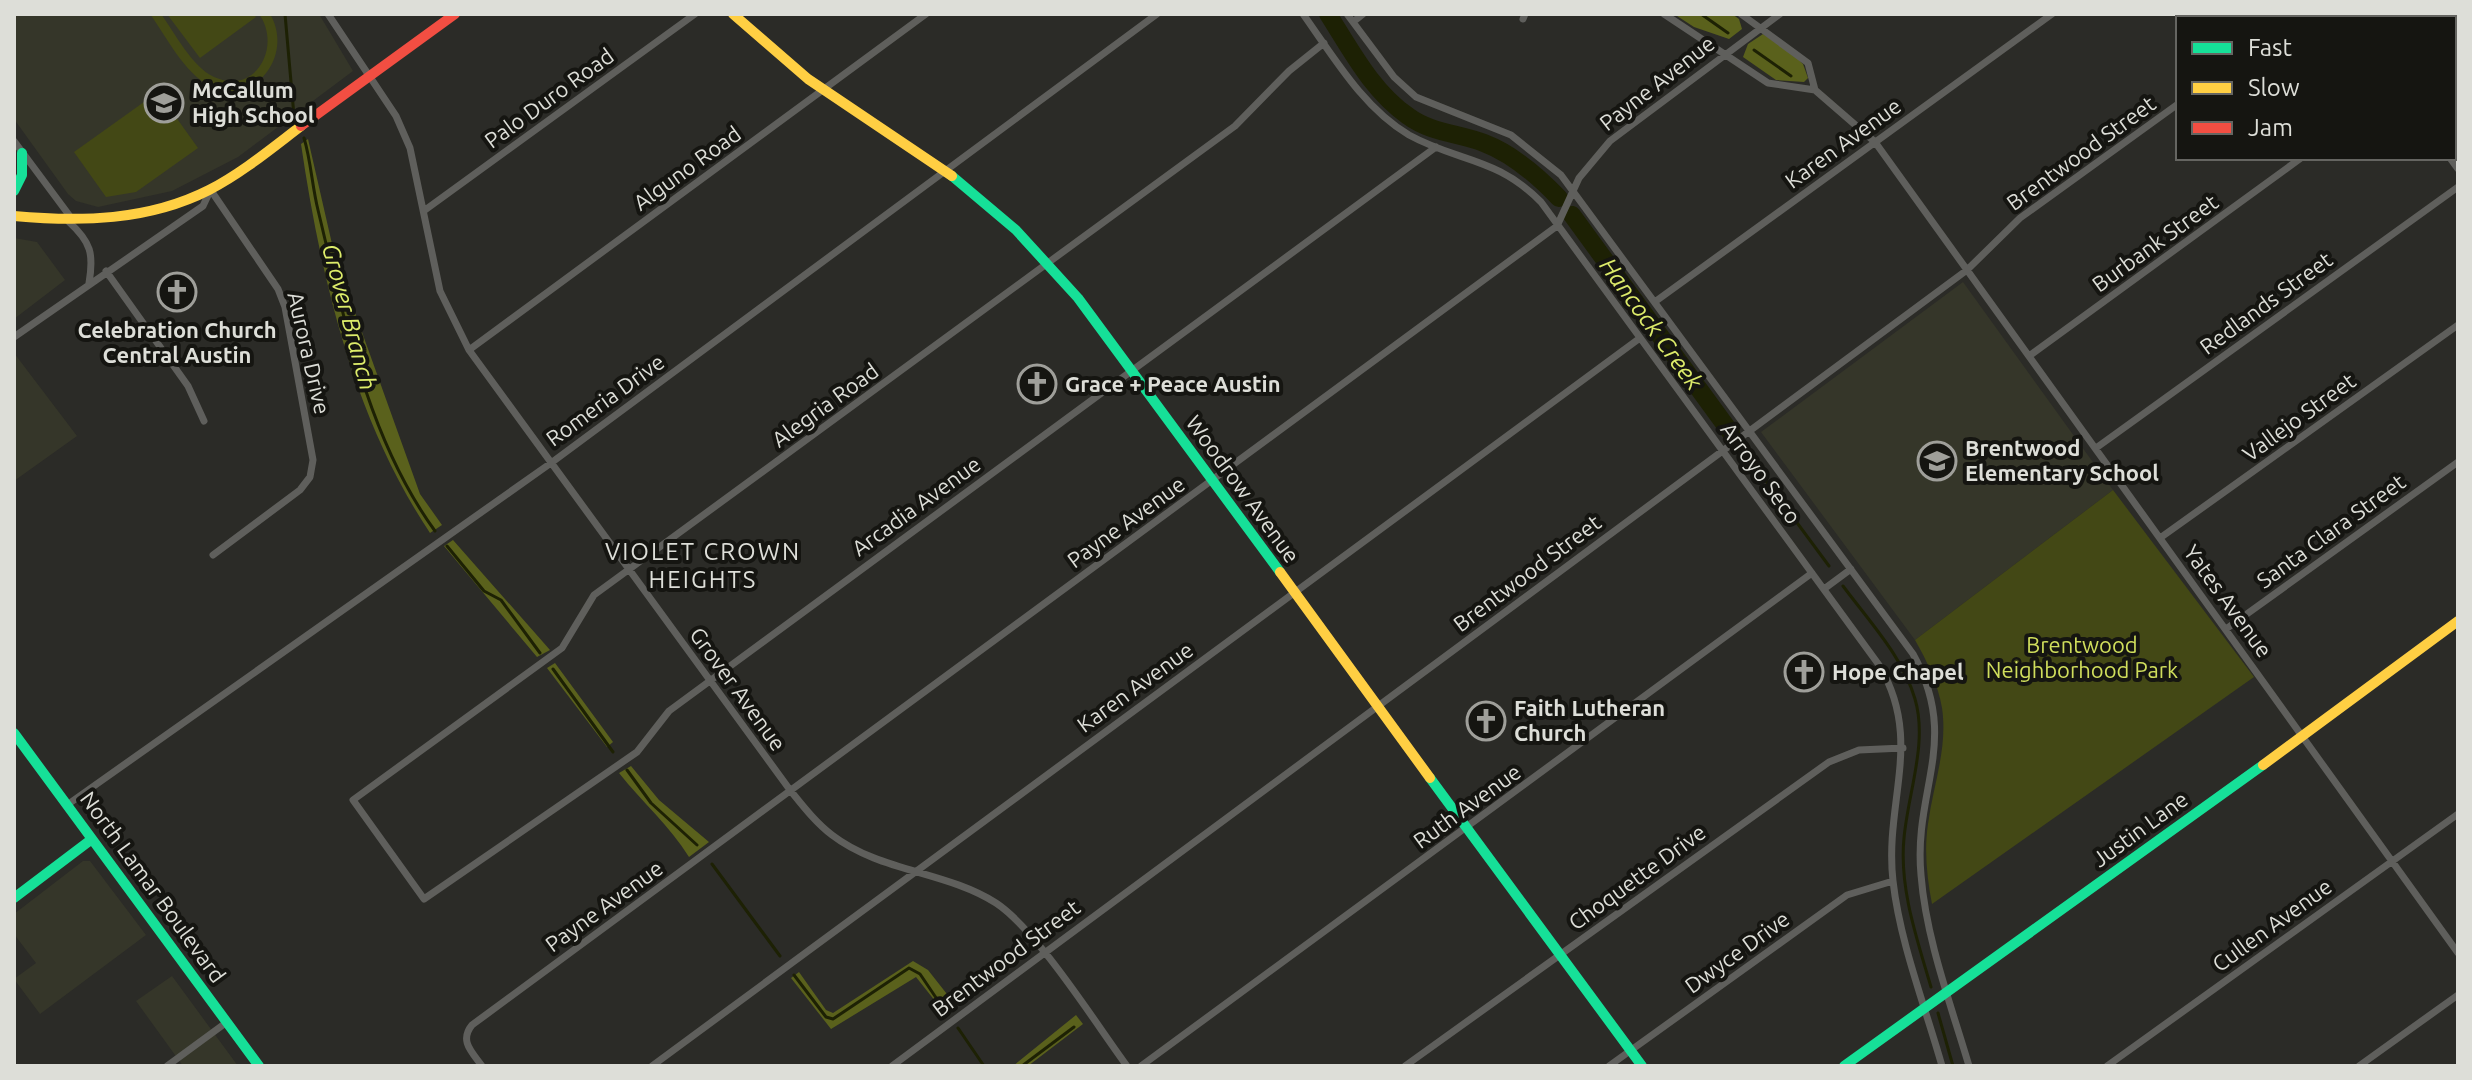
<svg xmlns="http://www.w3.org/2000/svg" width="2472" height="1080" font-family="Ubuntu,sans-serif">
<rect width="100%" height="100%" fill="#2b2b27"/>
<!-- built -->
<path fill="#353629" d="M 14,14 L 319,14 L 353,71 L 238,157 L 172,191 L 98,207 L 76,201 L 68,194 L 14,119 Z
M 14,238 L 37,242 L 65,280 L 14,319 Z
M 1963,282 L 2113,490 L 1915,640 L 1761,432 Z
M 14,353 L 77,436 L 14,481 Z
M 83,861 L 90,861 L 146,935 L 40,1014 L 14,979 L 36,963 L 14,934 L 14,914 Z
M 172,976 L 238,1066 L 183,1066 L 136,1001 Z"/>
<!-- green -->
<path fill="#434815" d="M 150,14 L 161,14 C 175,33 192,67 214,77 C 256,96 282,46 259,14 L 270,14 C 294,54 256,107 210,86 C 184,73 166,36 150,14 Z
M 167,14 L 253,14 L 256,17 L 200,58 Z
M 158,92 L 198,148 L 136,192 L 106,197 L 74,152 Z
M 2113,490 L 2254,677 L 1932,904 C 1927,878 1924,851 1928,824 C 1933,786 1948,748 1942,708 C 1938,684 1927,661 1915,640 Z"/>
<!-- forest -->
<path fill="#5a611c" d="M 1674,14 L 1732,14 L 1739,19 L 1742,29 L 1729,39 L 1694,27 Z
M 1763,34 L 1794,55 L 1803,64 L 1808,78 L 1804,82 L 1776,80 L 1743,57 L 1748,44 Z
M 308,139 L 335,257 L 420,494 L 442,525 L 430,533 C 354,419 321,279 301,144 Z
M 453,540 L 550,650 L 537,657 L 444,546 Z
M 555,663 L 613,742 L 607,747 L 547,668 Z
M 631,766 L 659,800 L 709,842 L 689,857 C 670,826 642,802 619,773 Z
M 913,961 L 928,970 L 954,1003 L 943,1011 L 916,977 L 831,1029 L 791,978 L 799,972 L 826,1010 L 833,1013 Z
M 1076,1015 L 1083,1024 L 1028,1066 L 1013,1066 Z"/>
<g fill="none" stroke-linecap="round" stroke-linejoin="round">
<!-- stream -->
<path stroke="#1d2104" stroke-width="3" d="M 285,14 L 294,116
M 1701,14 L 1728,33
M 1754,50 L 1791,76
M 304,138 C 311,161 312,186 318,210 C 344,318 368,439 435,531
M 1741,447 L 1829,566
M 447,546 L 484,591 L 501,600 L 540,653
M 1843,586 C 1869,621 1903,657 1915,699 C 1928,743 1908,793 1904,838 C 1899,888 1917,939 1931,987
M 553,669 L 613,752
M 627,770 L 651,803 L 697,845
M 712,864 L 780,956
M 794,975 L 826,1017 L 833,1019 L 909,968 L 920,974 L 945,1011
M 1938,1013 L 1953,1066
M 958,1028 L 984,1066
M 1022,1066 L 1074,1027"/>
<!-- river -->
<path stroke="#1d2104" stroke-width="18" d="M 1328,14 C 1351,50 1372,91 1408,116 C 1431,133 1458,133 1484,143 C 1513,154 1538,176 1559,198
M 1572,215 L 1731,433"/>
<!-- street -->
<path stroke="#5f5f5c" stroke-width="7" d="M 328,14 L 396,116 L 410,148 L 440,291 L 469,350 L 790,790 C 803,806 816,823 832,835 C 880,872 946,871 996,903 C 1037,930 1096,1024 1127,1066
M 1303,14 C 1333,56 1363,108 1409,135 C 1458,162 1497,157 1541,202 L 1879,665 C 1924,740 1884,802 1893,881 C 1900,943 1925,1006 1942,1066
M 1347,14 L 1394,77 L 1416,97 L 1511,135 L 1561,175 L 1913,654 C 1961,741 1913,789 1921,875 C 1926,939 1951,1005 1969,1066
M 1664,14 L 1768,83 L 1815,90 L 1875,142 L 2458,953
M 1741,14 L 1808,63 L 1815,90
M 2425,14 L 2428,18
M 2296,18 L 2302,14
M 1523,19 L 1525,14
M 1353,22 L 1363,14
M 1324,43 L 1289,71 L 1235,126 L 594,595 L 562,648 L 353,800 L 424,899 L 637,752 L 669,711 L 1436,147
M 2454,47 L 2458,44
M 14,141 L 72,219
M 2450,158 L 2458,169
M 210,189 L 278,289 L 285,307 L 313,460 L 310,477 L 300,490 L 213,555
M 425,210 L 695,14
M 69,222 C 91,242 94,254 89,283
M 106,271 L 188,386 L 204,421
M 1656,301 L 2052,14
M 14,337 L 203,206 L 210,191
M 469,350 L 926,14
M 2029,356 L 2301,158
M 2096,448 L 2458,187
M 2160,538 L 2458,325
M 1824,589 L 1851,569
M 2226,629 L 2458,462
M 67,805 L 551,463 L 1157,14
M 167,1066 L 227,1022
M 482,1066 C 472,1052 459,1041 472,1025 L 1557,226 L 1579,178 L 1610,141 L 1780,14
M 652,1066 L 1640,338
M 892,1066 L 1967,270 L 2020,218 L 2178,104
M 1141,1066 L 1812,573
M 1405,1066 L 1829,762 L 1859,750 L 1903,748
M 1609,1066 L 1847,895 L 1893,881
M 2107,1066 L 2458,814
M 2359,1066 L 2458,995"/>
<!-- fast -->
<path stroke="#16e098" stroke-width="10" d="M 952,176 L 1016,230 L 1078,298 L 1280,572
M 14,191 L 22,175 L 22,153
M 14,733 L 259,1066
M 1430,778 L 1642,1066
M 14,898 L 92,839
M 1844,1066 L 2263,765"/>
<!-- slow -->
<path stroke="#ffcf43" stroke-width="10" d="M 733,14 L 808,79 L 952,176
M 14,216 C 80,222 148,221 209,190 C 242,173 272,148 301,126
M 1280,572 L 1430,778
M 2263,765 L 2458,621"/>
<!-- jam -->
<path stroke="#f24e42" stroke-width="10" d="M 301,126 L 455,14"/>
</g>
<!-- icons -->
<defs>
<g id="school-ring" transform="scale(2)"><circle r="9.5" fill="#151511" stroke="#9f9f9a" stroke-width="1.5"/><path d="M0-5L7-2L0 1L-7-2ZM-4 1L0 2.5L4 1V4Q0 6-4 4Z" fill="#9f9f9a"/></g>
<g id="church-ring" transform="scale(2)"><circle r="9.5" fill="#151511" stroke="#9f9f9a" stroke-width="1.5"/><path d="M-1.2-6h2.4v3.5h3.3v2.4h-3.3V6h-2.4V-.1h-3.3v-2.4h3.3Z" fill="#9f9f9a"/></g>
</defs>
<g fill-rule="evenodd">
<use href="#school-ring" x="164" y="103"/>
<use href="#church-ring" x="177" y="292"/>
<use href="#church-ring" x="1037" y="384"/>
<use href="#school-ring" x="1937" y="461"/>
<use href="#church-ring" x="1804" y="672"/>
<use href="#church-ring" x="1486" y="721"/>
</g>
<g text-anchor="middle" stroke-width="8" stroke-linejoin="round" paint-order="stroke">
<!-- street labels -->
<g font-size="22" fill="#ddded8" stroke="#151511">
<text transform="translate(1657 83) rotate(-38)" y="8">Payne Avenue</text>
<text transform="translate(549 98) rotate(-36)" y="8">Palo Duro Road</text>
<text transform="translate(1843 143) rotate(-36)" y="8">Karen Avenue</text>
<text transform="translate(2081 153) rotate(-36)" y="8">Brentwood Street</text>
<text transform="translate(687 168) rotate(-36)" y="8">Alguno Road</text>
<text transform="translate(2155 243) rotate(-36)" y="8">Burbank Street</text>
<text transform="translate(2266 303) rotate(-36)" y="8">Redlands Street</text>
<text transform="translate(309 353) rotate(77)" y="8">Aurora Drive</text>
<text transform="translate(605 400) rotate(-36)" y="8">Romeria Drive</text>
<text transform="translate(825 405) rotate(-36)" y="8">Alegria Road</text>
<text transform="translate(2299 417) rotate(-36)" y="8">Vallejo Street</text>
<text transform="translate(1761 473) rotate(54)" y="8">Arroyo Seco</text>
<text transform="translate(1243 489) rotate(54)" y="8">Woodrow Avenue</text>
<text transform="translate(916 506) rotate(-36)" y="8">Arcadia Avenue</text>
<text transform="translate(1126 522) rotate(-36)" y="8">Payne Avenue</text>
<text transform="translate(2331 531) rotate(-36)" y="8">Santa Clara Street</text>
<text transform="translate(1527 573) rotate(-37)" y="8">Brentwood Street</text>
<text transform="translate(2228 601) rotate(54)" y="8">Yates Avenue</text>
<text transform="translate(1135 687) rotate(-36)" y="8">Karen Avenue</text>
<text transform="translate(738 689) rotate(54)" y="8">Grover Avenue</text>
<text transform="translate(1467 806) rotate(-36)" y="8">Ruth Avenue</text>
<text transform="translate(2140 829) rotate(-36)" y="8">Justin Lane</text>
<text transform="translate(1637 877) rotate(-36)" y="8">Choquette Drive</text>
<text transform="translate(153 887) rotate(54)" y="8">North Lamar Boulevard</text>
<text transform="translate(604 906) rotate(-36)" y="8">Payne Avenue</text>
<text transform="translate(2272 925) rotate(-36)" y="8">Cullen Avenue</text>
<text transform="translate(1737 952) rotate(-36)" y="8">Dwyce Drive</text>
<text transform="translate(1006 958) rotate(-37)" y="8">Brentwood Street</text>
</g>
<!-- poi labels -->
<g font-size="22" font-weight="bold" fill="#ddded8" stroke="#151511" text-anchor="start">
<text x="192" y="98">McCallum<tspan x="192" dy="25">High School</tspan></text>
<text x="177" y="338" text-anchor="middle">Celebration Church<tspan x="177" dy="25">Central Austin</tspan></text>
<text x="1065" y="392">Grace + Peace Austin</text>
<text x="1965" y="456">Brentwood<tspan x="1965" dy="25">Elementary School</tspan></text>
<text x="1832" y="680">Hope Chapel</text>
<text x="1514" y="716">Faith Lutheran<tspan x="1514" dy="25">Church</tspan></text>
</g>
<!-- park labels -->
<g font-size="22" fill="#d0de5c" stroke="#151511">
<text x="2082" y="653">Brentwood<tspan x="2082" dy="25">Neighborhood Park</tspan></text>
</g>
<!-- water labels -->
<g font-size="24" font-style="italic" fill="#ddec6a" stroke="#151511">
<text transform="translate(349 317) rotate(75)" y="8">Grover Branch</text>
<text transform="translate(1651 324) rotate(54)" y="8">Hancock Creek</text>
</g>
<!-- neighbourhood labels -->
<g font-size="24" letter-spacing="2" fill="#ddded8" stroke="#151511">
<text x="703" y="560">VIOLET CROWN<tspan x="703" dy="28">HEIGHTS</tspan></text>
</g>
</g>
<!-- border -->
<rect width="2472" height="1080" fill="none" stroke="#ddded8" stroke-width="32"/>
<!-- legend -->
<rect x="2176" y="16" width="280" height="144" fill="#151511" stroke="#656561" stroke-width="2"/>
<rect x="2192" y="42" width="40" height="12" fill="#16e098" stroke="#656561" stroke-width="2"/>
<text x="2248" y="56" font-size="24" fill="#ddded8">Fast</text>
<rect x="2192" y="82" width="40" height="12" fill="#ffcf43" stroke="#656561" stroke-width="2"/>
<text x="2248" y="96" font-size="24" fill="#ddded8">Slow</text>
<rect x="2192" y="122" width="40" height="12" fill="#f24e42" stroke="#656561" stroke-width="2"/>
<text x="2248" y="136" font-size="24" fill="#ddded8">Jam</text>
</svg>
